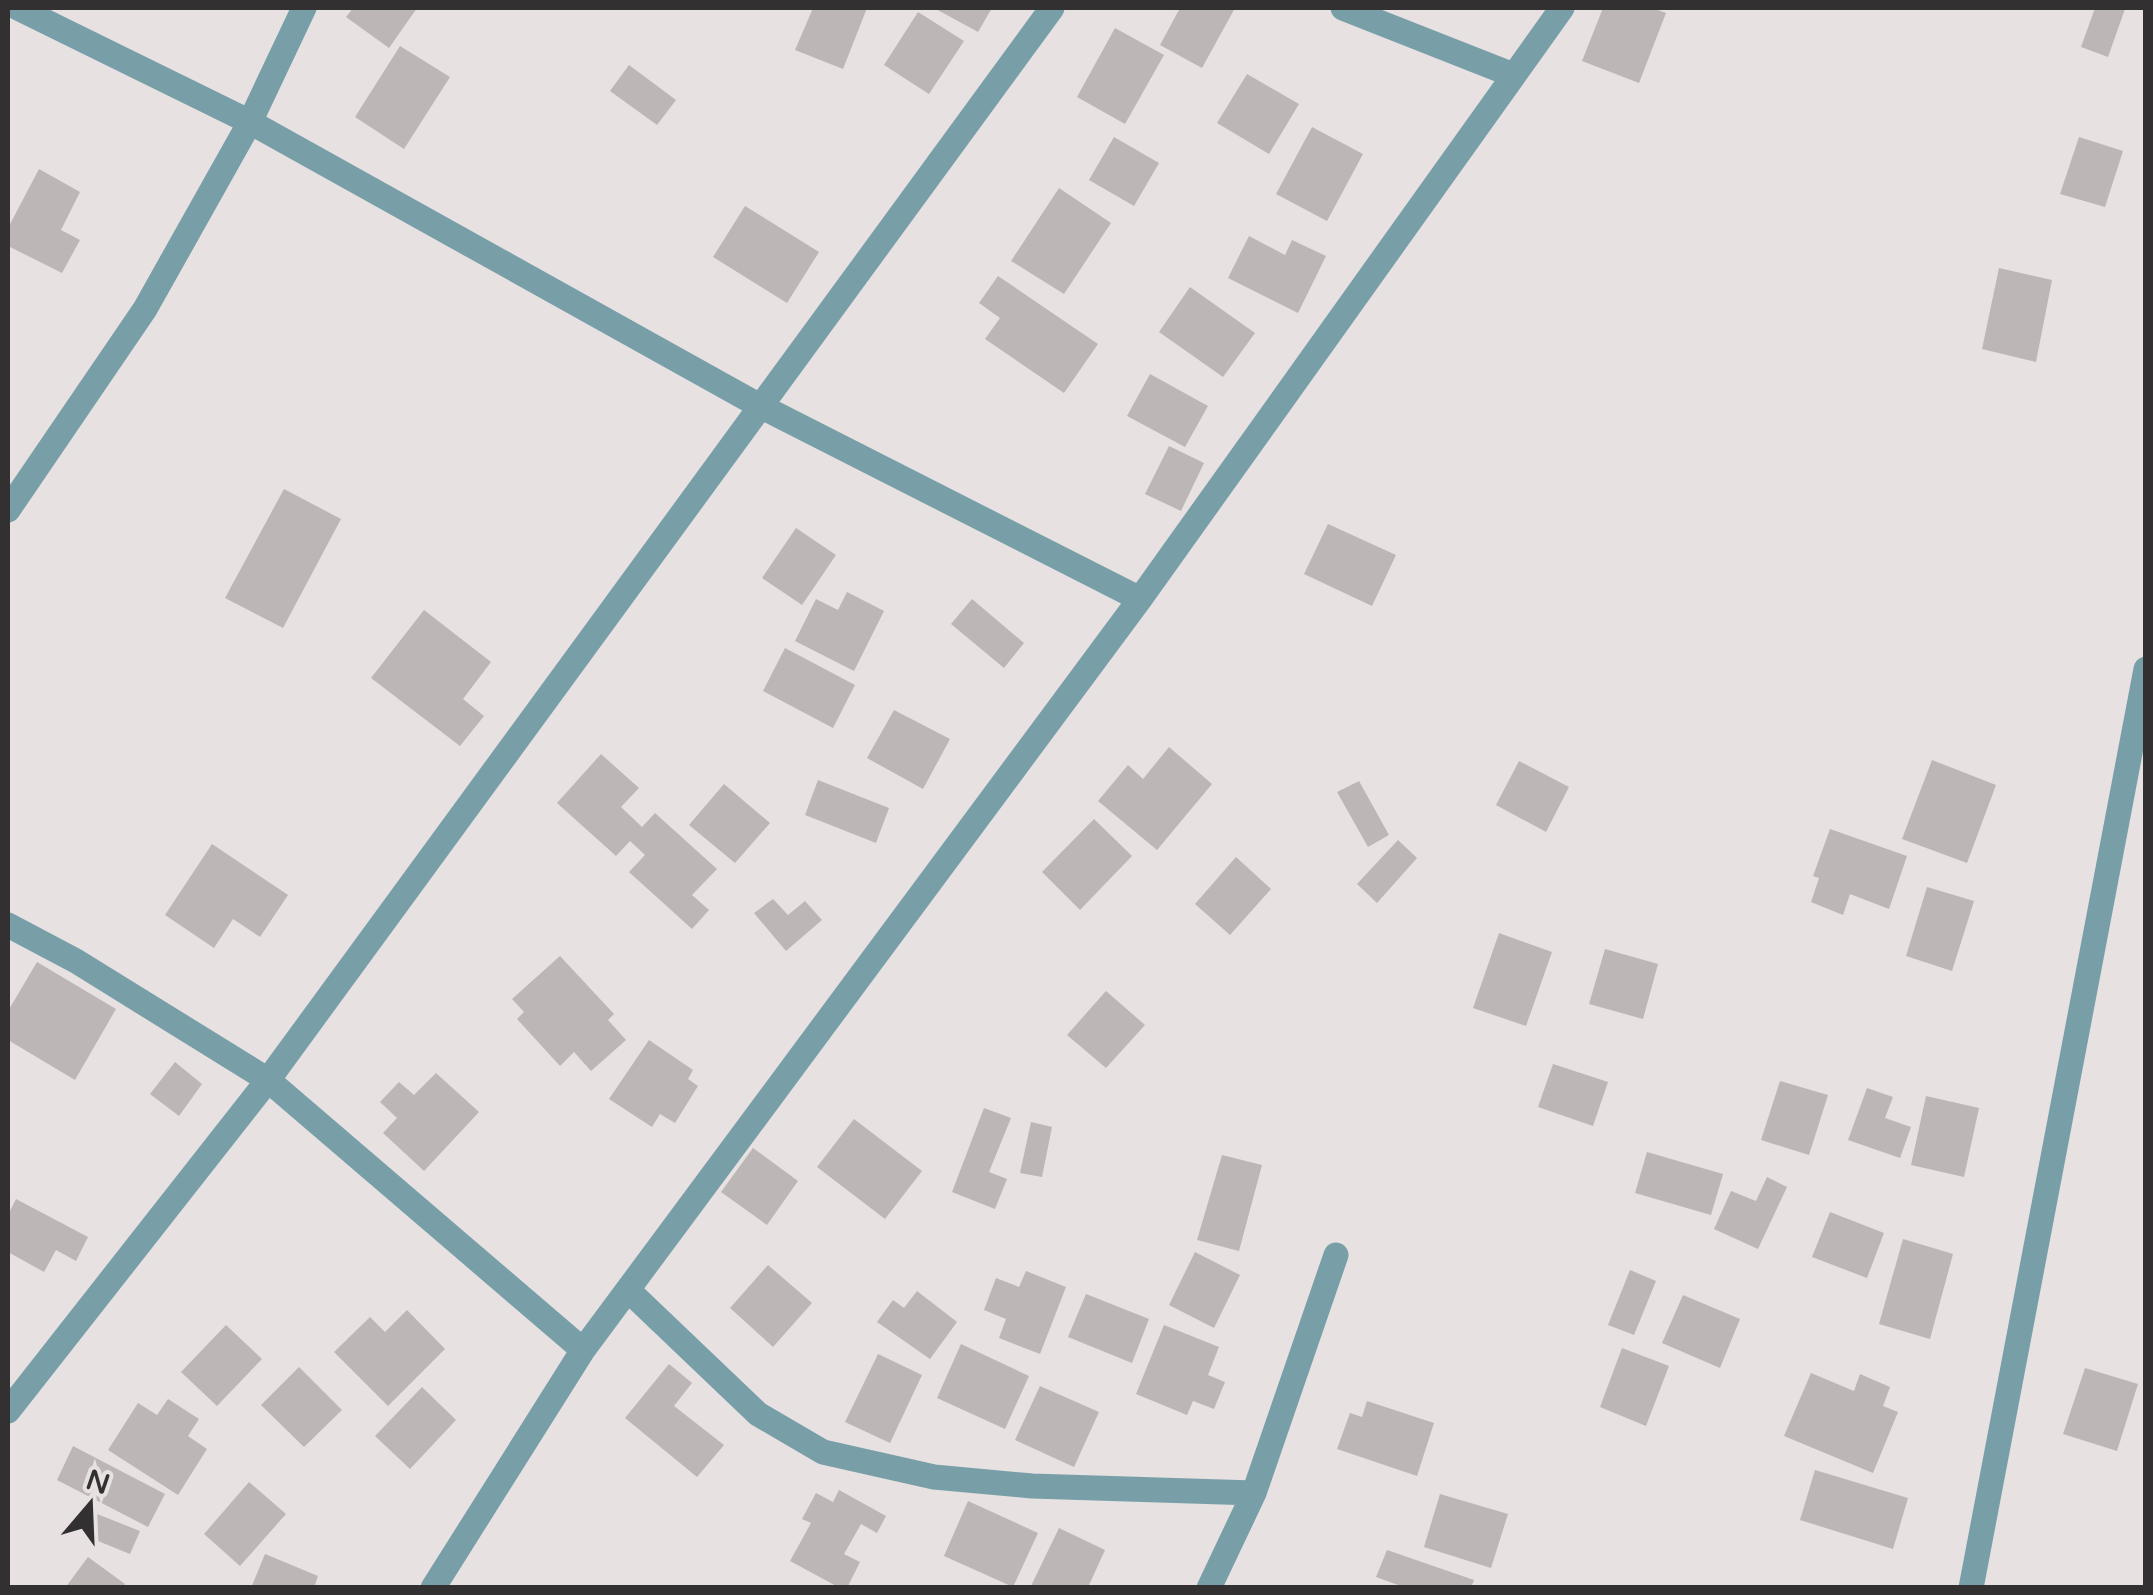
<svg xmlns="http://www.w3.org/2000/svg" width="2153" height="1595" font-family="'Varela Round',sans-serif">
<rect width="100%" height="100%" fill="#e7e1e2"/>
<!-- building -->
<path fill="#bcb6b7" d="M 353,8 L 417,8 L 389,48 L 346,17 Z
M 813,8 L 867,8 L 843,69 L 795,50 Z
M 934,8 L 992,8 L 978,32 Z
M 1180,8 L 1235,8 L 1202,68 L 1160,45 Z
M 1603,8 L 1652,8 L 1666,13 L 1639,83 L 1582,61 Z
M 2095,8 L 2125,9 L 2108,57 L 2081,47 Z
M 918,12 L 964,41 L 929,94 L 884,65 Z
M 1115,28 L 1164,55 L 1125,124 L 1077,97 Z
M 400,46 L 450,77 L 404,149 L 355,117 Z
M 629,65 L 676,100 L 657,125 L 610,91 Z
M 1247,74 L 1299,104 L 1269,154 L 1217,123 Z
M 1312,127 L 1363,154 L 1327,221 L 1276,194 Z
M 1114,137 L 1159,163 L 1134,206 L 1089,180 Z
M 2079,137 L 2123,151 L 2105,207 L 2060,194 Z
M 39,169 L 80,192 L 61,230 L 80,240 L 62,273 L 8,246 L 8,228 Z
M 1059,188 L 1111,223 L 1064,294 L 1011,261 Z
M 745,206 L 819,252 L 787,303 L 713,257 Z
M 1249,236 L 1285,255 L 1292,240 L 1326,256 L 1298,313 L 1228,278 Z
M 1999,268 L 2052,280 L 2036,362 L 1982,349 Z
M 998,276 L 1098,344 L 1064,393 L 985,339 L 1000,318 L 979,303 Z
M 1190,287 L 1255,333 L 1223,377 L 1159,332 Z
M 1150,374 L 1208,406 L 1185,447 L 1127,416 Z
M 1169,446 L 1204,463 L 1181,511 L 1145,494 Z
M 284,489 L 341,519 L 283,628 L 225,598 Z
M 1328,524 L 1396,555 L 1372,606 L 1304,574 Z
M 796,528 L 836,555 L 802,605 L 762,578 Z
M 847,592 L 884,611 L 854,671 L 795,641 L 816,599 L 838,610 Z
M 972,599 L 1024,643 L 1004,668 L 951,624 Z
M 424,610 L 491,662 L 463,699 L 484,716 L 460,746 L 371,678 Z
M 785,648 L 855,685 L 833,728 L 763,691 Z
M 894,710 L 950,739 L 923,789 L 867,758 Z
M 1169,747 L 1212,784 L 1157,850 L 1098,801 L 1128,765 L 1143,779 Z
M 601,754 L 639,788 L 621,807 L 642,827 L 655,813 L 717,869 L 692,895 L 709,910 L 692,929 L 629,872 L 645,855 L 630,841 L 616,856 L 557,803 Z
M 1932,760 L 1996,785 L 1967,863 L 1902,839 Z
M 1519,761 L 1569,787 L 1546,832 L 1496,805 Z
M 818,780 L 889,808 L 876,843 L 805,815 Z
M 1359,781 L 1389,835 L 1368,847 L 1337,792 Z
M 724,784 L 770,823 L 735,863 L 689,825 Z
M 1094,819 L 1132,856 L 1080,910 L 1042,872 Z
M 1830,829 L 1907,856 L 1889,909 L 1850,894 L 1843,915 L 1811,902 L 1819,878 L 1813,876 Z
M 1398,840 L 1417,858 L 1377,903 L 1357,884 Z
M 212,844 L 288,895 L 260,937 L 233,919 L 214,948 L 165,915 Z
M 1236,857 L 1271,889 L 1230,935 L 1195,904 Z
M 1927,887 L 1974,901 L 1952,971 L 1906,956 Z
M 773,899 L 788,915 L 805,901 L 822,920 L 786,951 L 754,913 Z
M 1499,933 L 1552,952 L 1526,1026 L 1473,1008 Z
M 1605,949 L 1658,964 L 1643,1019 L 1589,1004 Z
M 560,956 L 614,1014 L 608,1020 L 626,1040 L 591,1071 L 574,1052 L 560,1066 L 517,1019 L 524,1012 L 512,999 Z
M 37,962 L 116,1009 L 75,1080 L 8,1040 L 8,1011 Z
M 1106,991 L 1145,1025 L 1106,1068 L 1067,1035 Z
M 649,1040 L 693,1070 L 688,1079 L 698,1086 L 675,1123 L 660,1114 L 652,1127 L 609,1099 Z
M 175,1062 L 202,1084 L 179,1116 L 150,1094 Z
M 1553,1064 L 1608,1082 L 1593,1126 L 1538,1107 Z
M 436,1073 L 479,1112 L 424,1171 L 383,1133 L 397,1118 L 380,1102 L 399,1082 L 414,1095 Z
M 1780,1081 L 1828,1095 L 1809,1155 L 1761,1140 Z
M 1867,1088 L 1893,1097 L 1885,1118 L 1911,1127 L 1900,1158 L 1848,1140 Z
M 1926,1096 L 1979,1108 L 1964,1177 L 1911,1165 Z
M 984,1108 L 1011,1118 L 989,1172 L 1007,1179 L 995,1209 L 952,1192 Z
M 854,1119 L 922,1171 L 885,1219 L 817,1167 Z
M 1031,1122 L 1052,1127 L 1042,1177 L 1020,1173 Z
M 753,1148 L 798,1181 L 767,1225 L 721,1192 Z
M 1647,1152 L 1723,1174 L 1711,1215 L 1635,1193 Z
M 1222,1155 L 1262,1165 L 1239,1251 L 1197,1240 Z
M 1767,1177 L 1787,1187 L 1758,1249 L 1714,1229 L 1731,1191 L 1756,1201 Z
M 16,1199 L 88,1237 L 76,1261 L 56,1250 L 44,1272 L 8,1252 L 8,1215 Z
M 1830,1212 L 1884,1233 L 1867,1278 L 1812,1257 Z
M 1903,1239 L 1953,1254 L 1930,1339 L 1879,1324 Z
M 1195,1252 L 1240,1275 L 1214,1328 L 1169,1305 Z
M 768,1265 L 812,1303 L 773,1347 L 730,1308 Z
M 1630,1270 L 1656,1281 L 1634,1335 L 1608,1325 Z
M 1026,1271 L 1066,1287 L 1040,1354 L 999,1338 L 1006,1319 L 984,1310 L 996,1278 L 1019,1287 Z
M 917,1291 L 957,1322 L 930,1359 L 877,1322 L 893,1300 L 904,1308 Z
M 1086,1294 L 1149,1319 L 1132,1363 L 1068,1337 Z
M 1683,1295 L 1740,1319 L 1720,1368 L 1662,1343 Z
M 407,1310 L 445,1349 L 388,1406 L 334,1352 L 370,1317 L 385,1332 Z
M 226,1325 L 262,1359 L 217,1406 L 181,1372 Z
M 1164,1325 L 1219,1347 L 1208,1375 L 1225,1382 L 1214,1409 L 1193,1401 L 1187,1415 L 1136,1394 Z
M 961,1344 L 1029,1376 L 1005,1429 L 937,1398 Z
M 1622,1348 L 1669,1366 L 1646,1426 L 1600,1407 Z
M 878,1354 L 922,1375 L 890,1443 L 845,1422 Z
M 669,1364 L 692,1383 L 674,1406 L 724,1445 L 697,1477 L 625,1418 Z
M 299,1367 L 342,1410 L 304,1447 L 261,1405 Z
M 2085,1368 L 2138,1384 L 2117,1451 L 2063,1434 Z
M 1811,1373 L 1854,1391 L 1860,1374 L 1890,1387 L 1883,1406 L 1898,1412 L 1873,1473 L 1784,1436 Z
M 1040,1386 L 1099,1412 L 1074,1467 L 1015,1440 Z
M 422,1387 L 456,1420 L 410,1469 L 375,1436 Z
M 168,1399 L 199,1419 L 188,1436 L 207,1449 L 178,1495 L 108,1450 L 138,1403 L 157,1415 Z
M 1367,1401 L 1434,1423 L 1417,1476 L 1337,1449 L 1350,1413 L 1362,1417 Z
M 73,1446 L 165,1494 L 148,1527 L 57,1480 Z
M 1815,1470 L 1908,1498 L 1893,1549 L 1800,1520 Z
M 249,1482 L 286,1514 L 240,1566 L 204,1534 Z
M 839,1490 L 886,1516 L 877,1533 L 861,1524 L 844,1554 L 860,1562 L 847,1588 L 840,1588 L 790,1561 L 811,1523 L 802,1519 L 816,1493 L 833,1502 Z
M 1440,1494 L 1508,1514 L 1491,1568 L 1424,1547 Z
M 968,1501 L 1038,1533 L 1013,1587 L 944,1556 Z
M 97,1514 L 140,1531 L 130,1554 L 88,1537 Z
M 1059,1528 L 1105,1550 L 1089,1585 L 1096,1588 L 1030,1588 Z
M 1387,1550 L 1474,1580 L 1471,1588 L 1397,1588 L 1398,1585 L 1376,1577 Z
M 265,1554 L 318,1576 L 314,1588 L 251,1588 Z
M 88,1557 L 125,1584 L 122,1588 L 65,1588 Z"/>
<g fill="none" stroke-linecap="round" stroke-linejoin="round">
<!-- street -->
<path stroke="#789fa8" stroke-width="25" d="M 18,8 L 250,122 L 760,406 L 1140,599
M 1343,8 L 1513,75
M 8,510 L 145,309 L 250,122 L 304,8
M 8,925 L 76,961 L 268,1080 L 583,1350
M 628,1290 L 758,1414 L 823,1452 L 934,1477 L 1032,1486 L 1254,1493
M 8,1411 L 268,1080 L 1052,8
M 433,1588 L 583,1350 L 1140,599 L 1562,8
M 1209,1588 L 1254,1493 L 1336,1255
M 1971,1588 L 2146,669"/>
</g>
<!-- border -->
<rect width="2153" height="1595" fill="none" stroke="#323030" stroke-width="20"/>
<!-- north arrow -->
<g transform="translate(90 1505) rotate(19)" stroke="#e7e1e2" stroke-width="8" paint-order="stroke">
<path d="M0-8L18 38L0 25L-18 38Z" fill="#323030"/>
<text y="-15" font-size="28" font-weight="bold" text-anchor="middle" fill="#323030">N</text>
</g>
</svg>
